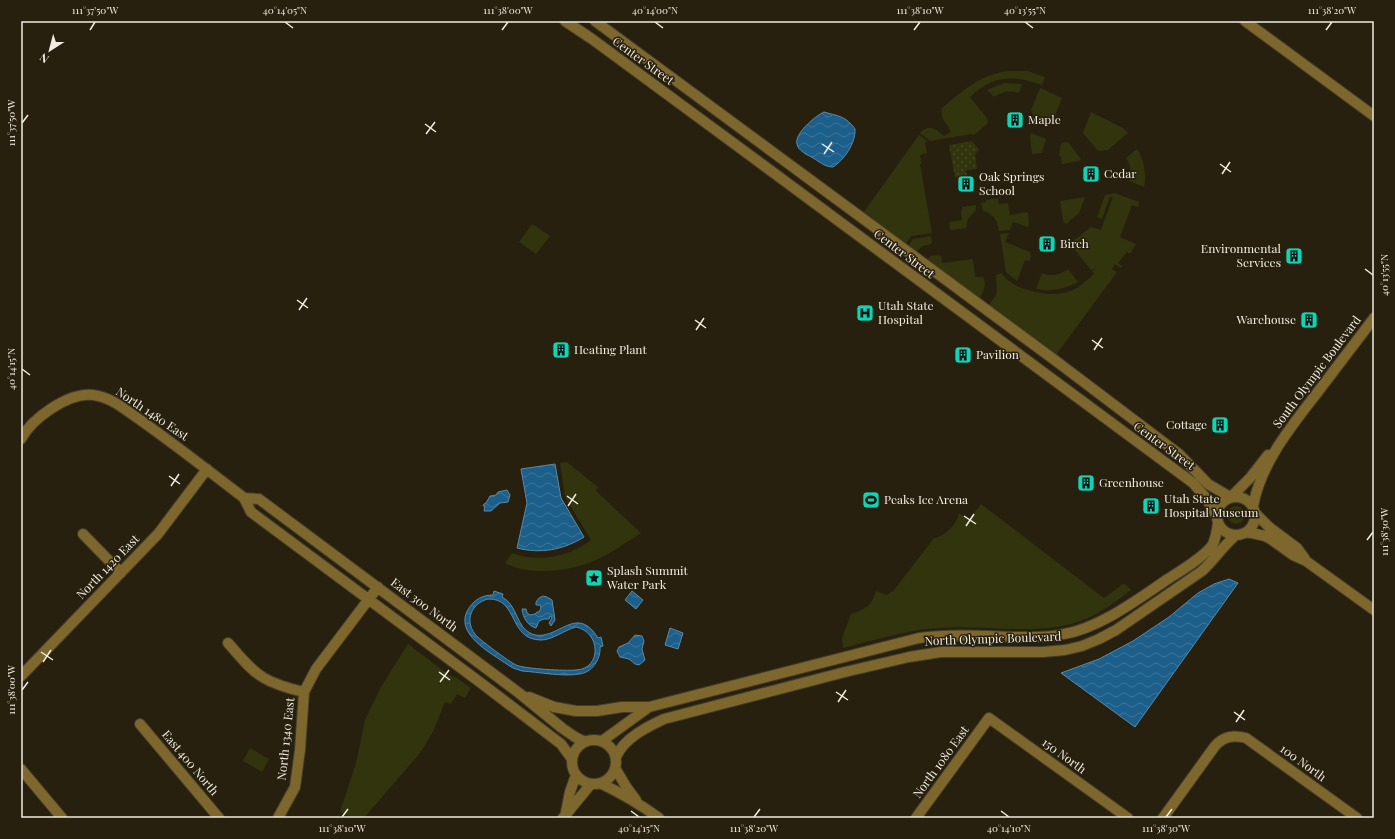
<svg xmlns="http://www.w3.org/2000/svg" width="1395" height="839" font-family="'Playfair Display',serif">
<defs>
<pattern id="park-dots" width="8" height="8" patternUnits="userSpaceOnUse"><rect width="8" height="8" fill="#31340d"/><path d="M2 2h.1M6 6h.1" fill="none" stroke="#454824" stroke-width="1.8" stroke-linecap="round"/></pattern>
<pattern id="water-waves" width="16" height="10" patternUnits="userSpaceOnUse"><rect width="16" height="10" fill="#1b5f8a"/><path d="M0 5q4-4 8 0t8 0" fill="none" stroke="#3d769a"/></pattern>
</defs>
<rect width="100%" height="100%" fill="#27200e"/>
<!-- green -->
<path fill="#31340d" d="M 1007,71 L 1028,71 L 1045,77 L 1042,85 C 1012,75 994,75 970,97 L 987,118 L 988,123 L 974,135 L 971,134 L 930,141 L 920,133 C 928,123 937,129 944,136 L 951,132 C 947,123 939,118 942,108 C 964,90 978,76 1007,71 Z
M 1004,83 L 1022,84 L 1019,93 C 1010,90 1001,92 994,97 L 987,90 Z
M 1040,88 L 1062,98 L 1052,123 L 1033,116 L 1031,110 Z
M 1091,112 L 1123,128 L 1128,133 L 1108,150 L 1098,151 L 1083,133 Z
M 1031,133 L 1046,139 L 1042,153 L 1032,154 L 1030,138 Z
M 919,135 L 928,141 L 925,142 L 927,153 L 920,155 L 922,164 L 920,164 L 932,233 L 911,236 L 906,244 L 863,213 Z
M 1064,142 L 1068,142 L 1081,159 L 1079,161 L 1062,164 L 1061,156 L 1059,156 C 1060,150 1059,145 1064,142 Z
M 1137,149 C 1144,160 1147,174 1144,187 L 1129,181 C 1132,173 1131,165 1126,158 Z
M 1115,193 L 1139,202 L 1138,207 L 1132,205 L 1120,237 L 1136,244 L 1130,254 L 1127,252 L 1118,263 L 1122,266 L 1121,268 L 1115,264 L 1112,269 L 1117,272 L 1056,355 L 989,306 C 990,302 994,299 996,295 C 998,288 996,282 996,275 L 1002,273 C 1005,280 1014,285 1022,288 C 1039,294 1059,298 1077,288 C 1083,284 1088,279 1094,274 L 1092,271 L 1096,268 L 1091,270 L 1075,250 L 1073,241 L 1091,227 L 1101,230 L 1113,197 L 1110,197 L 1102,219 L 1097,217 L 1105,195 Z
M 1085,197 L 1079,213 L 1066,224 L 1063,221 L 1060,201 Z
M 998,198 L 999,204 L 1008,203 L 1010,215 L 1028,212 L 1029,224 L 1028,227 L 1013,222 L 1010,230 L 999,231 C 998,220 993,214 983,211 L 981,203 L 986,202 L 986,200 Z
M 976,205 L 976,210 L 968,219 L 966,228 L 950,230 L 949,222 L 962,220 L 961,211 L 962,210 L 962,207 Z
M 532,224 L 550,236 L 536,254 L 519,242 Z
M 1009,233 L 1005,242 L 1030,252 L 1031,257 L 1029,261 L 1025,260 L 1017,281 L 1006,272 L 1000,234 Z
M 931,236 L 932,242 L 931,244 L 923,246 L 916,252 L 908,246 L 913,239 Z
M 939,255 L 941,256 L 942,263 L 973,259 L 975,277 L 983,277 C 987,284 984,291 980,298 L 978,298 L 926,260 L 931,256 Z
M 1068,269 L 1078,282 C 1065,289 1051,292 1036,289 L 1042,273 C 1051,277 1060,275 1068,269 Z
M 567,462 L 599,488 L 595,490 L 641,533 C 627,542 613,552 598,559 C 574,571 529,577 505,563 L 512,553 C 538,563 569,557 591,540 L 565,497 L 560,463 Z
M 981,504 L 1104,598 L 1123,584 L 1126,585 L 1131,590 C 1118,600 1104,611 1088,618 C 1043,638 988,624 940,628 C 907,630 875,640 843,648 L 842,638 L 851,614 C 865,609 871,607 876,591 L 887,595 L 894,590 L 934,538 C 945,537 957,524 959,513 L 969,520 Z
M1227 515a9 9 0 1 1 18 0a9 9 0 1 1-18 0Z
M 408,644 L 449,675 L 457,678 L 471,688 L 465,698 L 457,694 L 451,704 L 445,702 L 433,732 L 420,753 L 364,818 L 353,818 L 340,812 L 356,763 L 365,720 L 381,687 Z
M 250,748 L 269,759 L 262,772 L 243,761 Z"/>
<!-- park -->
<path fill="url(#park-dots)" d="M 972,141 L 979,150 L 975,154 L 977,169 L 966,170 L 967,175 L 955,177 L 949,145 Z"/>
<!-- water -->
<path fill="url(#water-waves)" stroke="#5b89a4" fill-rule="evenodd" d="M 824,112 C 838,116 846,116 855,129 C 856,143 844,160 833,167 C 825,167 820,162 813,158 C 808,155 798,151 797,144 C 794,134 815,116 824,112 Z
M 555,464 L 561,498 L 584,537 C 563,550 541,554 517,548 L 527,503 L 521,469 Z
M 507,490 L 510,495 L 508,502 L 500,503 L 491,511 L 484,511 L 485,506 L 483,506 L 484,504 L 486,503 L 490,496 L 496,495 L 498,492 Z
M 1229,579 L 1238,583 L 1135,727 L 1061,673 L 1099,659 L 1133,641 L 1169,617 L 1198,593 L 1214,584 Z
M 494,591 L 503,594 L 502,597 C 518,605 516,628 532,634 C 557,643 576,602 598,638 L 601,637 L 603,646 L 600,647 C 601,659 592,673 579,674 C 564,677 538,672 522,671 L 513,668 L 508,665 C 491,653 452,633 469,608 C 475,599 483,595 493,595 ZM 488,599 C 519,598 508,640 541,640 C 553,640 564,630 576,627 C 601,632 602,669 576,670 C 566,671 525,669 516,665 C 510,662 478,639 475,634 C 464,620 472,603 488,599 Z
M 632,591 L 643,600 L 636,609 L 625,600 Z
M 543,596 L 547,597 L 552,600 L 555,620 L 551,626 L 549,623 L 552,618 L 551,616 L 550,616 L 549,619 L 544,619 L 539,621 L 536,628 C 528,626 523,618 522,609 L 526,609 L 527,613 L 530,615 L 535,614 L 537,612 L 539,612 L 541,608 L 540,605 L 536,605 L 536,602 L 539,598 Z
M 670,628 L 683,633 L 678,649 L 665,645 Z
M 635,635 L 642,636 L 644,641 L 642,649 L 645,660 L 639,665 L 635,664 L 629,659 L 620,657 L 617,651 L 619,647 L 628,643 Z"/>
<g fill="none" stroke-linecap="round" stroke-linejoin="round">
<!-- minor casing -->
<g stroke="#433d2c" stroke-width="12">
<path id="minor" d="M 565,21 L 592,39 L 740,148 L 1193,483 L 1206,498 L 1217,517
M 595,21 L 1056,361 L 1179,454 L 1208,484 L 1230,497
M 1245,21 L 1374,116
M 21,439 C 32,418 69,392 93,395 C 110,397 123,408 136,417 C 173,443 209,471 244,498 L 251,512 L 481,683 L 561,744 L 572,759
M1217 516a19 19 0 1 1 38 0a19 19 0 1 1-38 0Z
M 1231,497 L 1250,478 L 1268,455
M 244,498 L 259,499 L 519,693 L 562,728 L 575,737 L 585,742
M 1253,506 C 1261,463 1290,428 1317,393 C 1336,368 1355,343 1374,318
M 1256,514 L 1269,527 L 1297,548 L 1305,559
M 1247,532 L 1265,536 L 1272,540 L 1293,555 L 1306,561 L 1374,610
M 83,534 L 121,573
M 228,643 C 239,655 250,670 264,678 C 276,685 291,689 304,692
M 21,676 L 158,534 L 207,469
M 529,697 L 554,707 L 576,711 L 597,711 L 622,707 L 649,707
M 140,724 L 219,818
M572 762a22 22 0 1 1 44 0a22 22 0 1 1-44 0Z
M 602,741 L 649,707 L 919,638 C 950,634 982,636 1013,637 C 1030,637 1048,638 1064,634 C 1100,628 1138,599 1168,579 C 1180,571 1206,556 1213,544 C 1216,537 1217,530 1218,523
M 616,757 C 624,738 647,727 664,719 L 845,672 L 909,657 L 941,652 L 1043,652 L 1065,650 L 1082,646 L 1099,639 L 1116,630 L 1202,571 C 1214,560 1223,546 1236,535
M 615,768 L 627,788 L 636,800
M 21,769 L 62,818
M 600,783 C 621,793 640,804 659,818
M 566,812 L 570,792 L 576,775
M 278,818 L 295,787 L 300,750 L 304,692 L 316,669 L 378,587
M 563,818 L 591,784
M 916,818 L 989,718 L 1128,818
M 1163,818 L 1215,746 C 1224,736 1233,735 1246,738 L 1357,818"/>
</g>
<!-- minor -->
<use href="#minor" stroke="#7d672d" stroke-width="10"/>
</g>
<!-- ticks -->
<path fill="none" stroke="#f1ece1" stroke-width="1.5" d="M 285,22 L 293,28M 655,22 L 663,28M 1025,22 L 1033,28M 90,30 L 95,22M 502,30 L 508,22M 914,30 L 920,22M 1326,30 L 1332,22M 22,123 L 28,115M 425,124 L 436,132M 426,134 L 435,122M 822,144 L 834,152M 824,154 L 832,142M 1220,164 L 1231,172M 1222,174 L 1230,162M 1365,269 L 1373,275M 297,300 L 308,308M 299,310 L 307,298M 695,320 L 706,328M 696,330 L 704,318M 1092,340 L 1103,348M 1094,350 L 1102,338M 22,369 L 30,375M 169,476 L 180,484M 171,486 L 179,474M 567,496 L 578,504M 568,506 L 576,494M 964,516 L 976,524M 966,526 L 974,514M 1367,540 L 1373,532M 41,652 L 53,660M 43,662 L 51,650M 439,672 L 450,680M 440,682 L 449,670M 22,690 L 28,682M 836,692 L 848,700M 838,702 L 846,690M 1234,712 L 1245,720M 1236,722 L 1244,710M 631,811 L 639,817M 1001,811 L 1009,817M 342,817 L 348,809M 754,817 L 760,809M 1166,817 L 1172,809"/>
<!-- icons -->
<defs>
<g id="building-square" transform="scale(0.9)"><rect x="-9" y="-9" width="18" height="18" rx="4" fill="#10d5b4" stroke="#27200e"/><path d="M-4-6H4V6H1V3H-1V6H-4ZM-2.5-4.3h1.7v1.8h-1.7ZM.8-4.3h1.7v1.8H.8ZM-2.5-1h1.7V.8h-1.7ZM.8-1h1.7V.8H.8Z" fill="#111"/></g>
<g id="hospital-square" transform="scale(0.9)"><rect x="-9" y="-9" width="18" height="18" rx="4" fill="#10d5b4" stroke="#27200e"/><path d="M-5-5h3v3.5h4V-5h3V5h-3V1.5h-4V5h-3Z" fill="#111"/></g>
<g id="stadium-square" transform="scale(0.9)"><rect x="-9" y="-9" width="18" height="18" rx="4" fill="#10d5b4" stroke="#27200e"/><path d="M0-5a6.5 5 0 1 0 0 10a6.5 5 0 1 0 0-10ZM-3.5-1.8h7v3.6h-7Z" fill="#111"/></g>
<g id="sight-square" transform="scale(0.9)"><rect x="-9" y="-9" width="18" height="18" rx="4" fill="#10d5b4" stroke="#27200e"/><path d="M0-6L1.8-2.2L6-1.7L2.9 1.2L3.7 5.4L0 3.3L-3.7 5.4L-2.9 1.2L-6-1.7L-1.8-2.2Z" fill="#111"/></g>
</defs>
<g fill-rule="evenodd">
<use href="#building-square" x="1015" y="120"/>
<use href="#building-square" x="1091" y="174"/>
<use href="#building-square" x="966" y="184"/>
<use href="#building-square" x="1047" y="244"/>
<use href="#building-square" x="1294" y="256"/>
<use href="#hospital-square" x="865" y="313"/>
<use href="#building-square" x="1309" y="320"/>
<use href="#building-square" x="561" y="350"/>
<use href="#building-square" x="963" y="355"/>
<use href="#building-square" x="1220" y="425"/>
<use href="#building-square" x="1086" y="483"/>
<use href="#stadium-square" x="871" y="500"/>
<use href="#building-square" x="1151" y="506"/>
<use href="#sight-square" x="594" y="578"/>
</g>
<g text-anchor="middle" stroke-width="3" stroke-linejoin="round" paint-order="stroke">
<!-- street labels -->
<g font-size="12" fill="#f1ece1" stroke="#27200e">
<text transform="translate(643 61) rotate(36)" y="4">Center Street</text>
<text transform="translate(904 254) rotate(37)" y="4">Center Street</text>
<text transform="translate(1317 372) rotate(-53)" y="4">South Olympic Boulevard</text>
<text transform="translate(152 414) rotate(34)" y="4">North 1480 East</text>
<text transform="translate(1164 446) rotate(36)" y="4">Center Street</text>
<text transform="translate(108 567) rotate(-46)" y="4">North 1420 East</text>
<text transform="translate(424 605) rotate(37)" y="4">East 300 North</text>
<text transform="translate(993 639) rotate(-2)" y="4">North Olympic Boulevard</text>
<text transform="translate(286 739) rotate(-84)" y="4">North 1340 East</text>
<text transform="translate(1064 756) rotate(36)" y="4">150 North</text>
<text transform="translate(941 762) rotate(-54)" y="4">North 1080 East</text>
<text transform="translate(190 763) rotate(50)" y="4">East 400 North</text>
<text transform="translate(1303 763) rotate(36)" y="4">100 North</text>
</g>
<!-- poi labels -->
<g font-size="12" fill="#f1ece1" stroke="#27200e" text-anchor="start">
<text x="1028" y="124">Maple</text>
<text x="1104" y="178">Cedar</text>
<text x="979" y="181">Oak Springs<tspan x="979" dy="14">School</tspan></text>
<text x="1060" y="248">Birch</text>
<text x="1281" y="253" text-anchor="end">Environmental<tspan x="1281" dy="14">Services</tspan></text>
<text x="878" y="310">Utah State<tspan x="878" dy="14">Hospital</tspan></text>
<text x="1296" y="324" text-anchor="end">Warehouse</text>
<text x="574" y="354">Heating Plant</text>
<text x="976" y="359">Pavilion</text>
<text x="1207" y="429" text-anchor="end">Cottage</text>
<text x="1099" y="487">Greenhouse</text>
<text x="1164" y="503">Utah State<tspan x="1164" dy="14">Hospital Museum</tspan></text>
<text x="884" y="504">Peaks Ice Arena</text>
<text x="607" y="575">Splash Summit<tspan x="607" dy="14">Water Park</tspan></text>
</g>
</g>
<!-- border -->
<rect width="1395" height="839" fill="none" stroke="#27200e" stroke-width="44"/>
<!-- north arrow -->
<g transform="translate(50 50) rotate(216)" stroke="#27200e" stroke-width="3" paint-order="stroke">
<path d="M0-3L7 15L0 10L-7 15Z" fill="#f1ece1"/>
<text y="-6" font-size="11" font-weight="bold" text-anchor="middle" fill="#f1ece1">N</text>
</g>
<rect x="22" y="22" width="1351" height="795" fill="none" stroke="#f1ece1" stroke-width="1.5"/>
<g font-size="10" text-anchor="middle" fill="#f1ece1">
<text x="95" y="14">111°37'50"W</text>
<text x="285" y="14">40°14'05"N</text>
<text x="508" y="14">111°38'00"W</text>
<text x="655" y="14">40°14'00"N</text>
<text x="920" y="14">111°38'10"W</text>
<text x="1025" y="14">40°13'55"N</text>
<text x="1332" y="14">111°38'20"W</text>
<text transform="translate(11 123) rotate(-90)" y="4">111°37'50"W</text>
<text transform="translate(1384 275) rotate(-90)" y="4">40°13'55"N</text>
<text transform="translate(11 369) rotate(-90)" y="4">40°14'15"N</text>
<text transform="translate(1384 532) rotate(-90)" y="4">111°38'30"W</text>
<text transform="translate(11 690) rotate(-90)" y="4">111°38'00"W</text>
<text x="342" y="832">111°38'10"W</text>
<text x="639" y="832">40°14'15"N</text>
<text x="754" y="832">111°38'20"W</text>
<text x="1009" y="832">40°14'10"N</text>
<text x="1166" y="832">111°38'30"W</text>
</g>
</svg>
